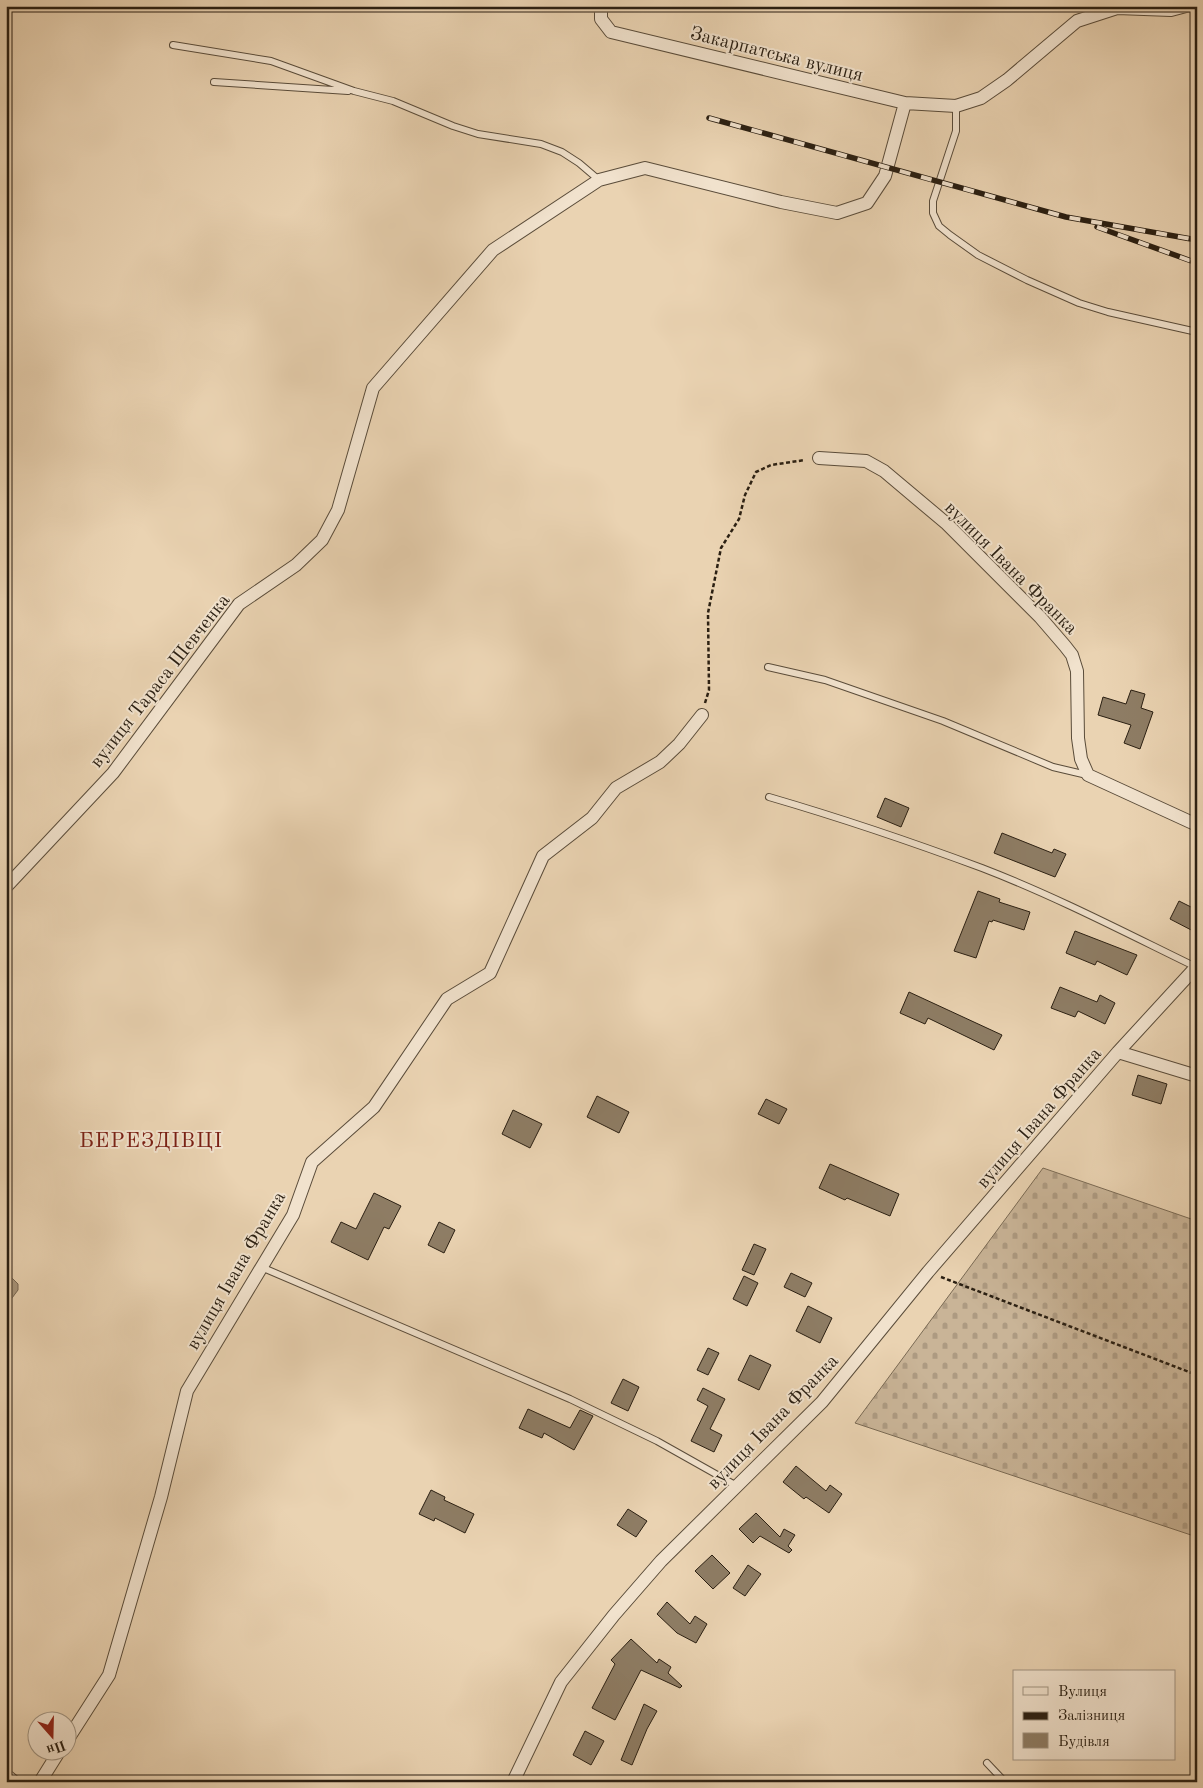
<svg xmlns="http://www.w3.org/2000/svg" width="1203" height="1788" font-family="'Old Standard TT',serif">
<defs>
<pattern id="cemetery-stones" width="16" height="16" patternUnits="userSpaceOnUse" patternTransform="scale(1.25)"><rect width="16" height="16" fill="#c9b497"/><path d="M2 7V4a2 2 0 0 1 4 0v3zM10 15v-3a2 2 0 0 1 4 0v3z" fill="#ad9a81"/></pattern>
<pattern id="water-ripples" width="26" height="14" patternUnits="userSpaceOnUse" patternTransform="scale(1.25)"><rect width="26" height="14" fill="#a9967c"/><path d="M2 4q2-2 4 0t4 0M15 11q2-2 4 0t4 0" fill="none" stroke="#8a7a64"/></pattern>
</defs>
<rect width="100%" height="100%" fill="#ead3b2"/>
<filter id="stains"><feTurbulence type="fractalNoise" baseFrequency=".004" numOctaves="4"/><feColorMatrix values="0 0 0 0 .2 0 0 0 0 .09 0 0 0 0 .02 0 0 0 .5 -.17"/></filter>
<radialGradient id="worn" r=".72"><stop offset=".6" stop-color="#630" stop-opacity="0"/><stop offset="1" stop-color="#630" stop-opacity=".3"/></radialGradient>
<!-- cemetery -->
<path fill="url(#cemetery-stones)" stroke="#7a6a54" d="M 1043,1168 L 1197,1221 L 1197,1537 L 855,1423 Z"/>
<!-- water -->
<path fill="url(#water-ripples)" stroke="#766652" d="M 6,1272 L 18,1284 L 18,1290 L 6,1306 Z"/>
<!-- building -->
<path fill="#8e7d65" stroke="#2a1f12" d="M 1131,690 L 1145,694 L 1141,708 L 1153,712 L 1140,749 L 1124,743 L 1131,725 L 1098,715 L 1103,697 L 1126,704 Z
M 885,798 L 909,808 L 901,827 L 877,817 Z
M 1002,833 L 1052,853 L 1054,849 L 1066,854 L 1055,877 L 994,853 Z
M 978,891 L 1000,899 L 999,902 L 1030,912 L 1024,930 L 993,920 L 992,922 L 989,921 L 976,958 L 954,951 Z
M 1179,901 L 1197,910 L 1197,933 L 1170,919 Z
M 1075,931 L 1137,955 L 1127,975 L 1097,961 L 1095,965 L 1066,953 Z
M 1060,987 L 1097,1002 L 1100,995 L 1115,1003 L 1105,1024 L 1078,1011 L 1075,1017 L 1051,1008 Z
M 909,992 L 1002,1035 L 994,1050 L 928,1018 L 925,1024 L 900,1013 Z
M 1138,1075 L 1167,1084 L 1161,1104 L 1132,1095 Z
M 597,1096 L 629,1112 L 619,1133 L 587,1117 Z
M 766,1099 L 787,1109 L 779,1124 L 758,1114 Z
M 513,1110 L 542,1124 L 530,1148 L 502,1134 Z
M 830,1164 L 899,1194 L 890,1216 L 847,1198 L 845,1200 L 819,1188 Z
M 374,1193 L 401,1206 L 389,1229 L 384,1227 L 368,1260 L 331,1242 L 341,1222 L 356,1229 Z
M 439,1222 L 455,1230 L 444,1253 L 428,1245 Z
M 754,1244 L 766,1249 L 754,1275 L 742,1270 Z
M 791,1273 L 812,1283 L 805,1297 L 784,1287 Z
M 744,1276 L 758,1283 L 747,1306 L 733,1299 Z
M 808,1306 L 832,1318 L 820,1343 L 796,1331 Z
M 708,1348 L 719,1353 L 708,1375 L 697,1370 Z
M 750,1355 L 771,1365 L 759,1390 L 738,1380 Z
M 623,1379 L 639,1387 L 628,1411 L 611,1403 Z
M 703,1388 L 725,1399 L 710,1429 L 722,1435 L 714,1452 L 691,1441 L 708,1406 L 697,1400 Z
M 528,1409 L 570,1428 L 580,1410 L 593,1416 L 574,1450 L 544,1433 L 542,1438 L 519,1428 Z
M 796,1466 L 826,1491 L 830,1485 L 842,1494 L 829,1513 L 806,1497 L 804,1499 L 783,1482 Z
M 431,1490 L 445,1497 L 444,1500 L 474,1514 L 465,1533 L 435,1518 L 434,1521 L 419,1514 Z
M 628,1509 L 647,1521 L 636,1537 L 617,1525 Z
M 756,1513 L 780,1537 L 784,1529 L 795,1535 L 788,1546 L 792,1550 L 789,1553 L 760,1536 L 753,1543 L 739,1529 Z
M 712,1555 L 730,1573 L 713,1589 L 695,1571 Z
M 748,1565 L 761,1574 L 745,1596 L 733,1588 Z
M 667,1602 L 690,1624 L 695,1616 L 707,1624 L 696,1643 L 677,1633 L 657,1614 Z
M 631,1639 L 657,1663 L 659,1659 L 671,1667 L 668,1673 L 682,1686 L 680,1688 L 641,1670 L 615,1720 L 592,1708 L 615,1664 L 611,1660 Z
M 644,1704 L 657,1711 L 647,1729 L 632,1765 L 621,1760 Z
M 585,1731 L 604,1741 L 591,1765 L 573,1755 Z"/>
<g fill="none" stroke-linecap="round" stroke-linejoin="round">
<!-- service casing -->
<g stroke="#5a4c3a" stroke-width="8">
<path id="service" d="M 173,45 L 271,61 L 354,91 L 393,101 L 453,126 L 478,134 L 541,144 L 562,152 L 579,163 L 599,180
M 214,82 L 348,91
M 956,106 L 956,131 L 933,201 L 933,213 L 939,226 L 950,235 L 978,255 L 1027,280 L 1079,303 L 1108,312 L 1197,332
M 768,667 L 825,680 L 943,721 L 1053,767 L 1087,775
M 769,797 C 841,818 912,842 982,868 C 1055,896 1126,933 1196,967
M 261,1267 L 570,1399 L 657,1441 L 737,1486
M 987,1763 L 1005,1782
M 6,1771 L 19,1782"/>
</g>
<!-- minor casing -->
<g stroke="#5a4c3a" stroke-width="14">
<path id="minor" d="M 601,6 L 601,19 L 611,32 L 905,103 L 956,106 L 981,98 L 1007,80 L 1077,21 L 1117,8 L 1171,10 L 1186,6
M 819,458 L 866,461 L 884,471 L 947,524 L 1040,617 L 1065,646 L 1072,655 L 1077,671 L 1078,738 L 1081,759 L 1088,775 L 1197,825
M 6,887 L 113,773 L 239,604 L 296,565 L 322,540 L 338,510 L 373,388 L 493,250 L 599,180 L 645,168 L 781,202 L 837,213 L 867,203 L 885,176 L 905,103
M 1118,1052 L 1197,1076
M 68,1739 L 109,1675 L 161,1497 L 187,1391 L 293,1215 L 312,1162 L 374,1107 L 447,999 L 490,973 L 543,856 L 592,818 L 616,788 L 660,762 L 679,744 L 702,715
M 40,1782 L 60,1750
M 513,1782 L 561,1682 L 614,1615 L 661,1561 L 822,1402 L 928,1272 L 1118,1052 L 1197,966"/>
</g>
<!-- path -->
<path stroke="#2a1f12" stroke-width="2.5" stroke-dasharray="4 2.5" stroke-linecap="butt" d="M 705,703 L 709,690 L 708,613 L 721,548 L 739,519 L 745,495 L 756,472 L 771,465 L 805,460
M 941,1277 L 1197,1375"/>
<!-- service -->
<use href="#service" stroke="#f1e2cd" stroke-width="6"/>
<!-- minor -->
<use href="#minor" stroke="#f1e2cd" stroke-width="12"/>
<!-- rail casing -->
<g stroke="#2a1f12" stroke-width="5.5">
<path id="rail" d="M 709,118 L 1066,217 L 1197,240
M 1097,227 L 1197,263"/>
</g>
<!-- rail -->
<use href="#rail" stroke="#f1e2cd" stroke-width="4" stroke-dasharray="11" stroke-linecap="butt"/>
</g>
<g text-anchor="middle" stroke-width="4" stroke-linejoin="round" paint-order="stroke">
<!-- street labels -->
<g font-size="19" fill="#2a1f12" stroke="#f1e2cd">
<text transform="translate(777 53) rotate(14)" y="7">Закарпатська вулиця</text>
<text transform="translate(1012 567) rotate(45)" y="7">вулиця Івана Франка</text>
<text transform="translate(159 680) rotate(-52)" y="7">вулиця Тараса Шевченка</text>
<text transform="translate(1038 1117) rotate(-49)" y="7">вулиця Івана Франка</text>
<text transform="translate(235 1270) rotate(-60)" y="7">вулиця Івана Франка</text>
<text transform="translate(772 1421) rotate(-46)" y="7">вулиця Івана Франка</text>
</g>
<!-- quarter labels -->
<g font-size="21" letter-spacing="1" fill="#7a1f14" stroke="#f1e2cd">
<text x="151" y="1147">БЕРЕЗДІВЦІ</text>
</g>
</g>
<!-- margin -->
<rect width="1203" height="1788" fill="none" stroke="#ead3b2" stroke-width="25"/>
<rect x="8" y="8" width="1188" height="1773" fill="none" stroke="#2a1f12" stroke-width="2.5"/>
<rect x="12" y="12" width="1178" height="1763" fill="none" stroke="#2a1f12"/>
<!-- legend -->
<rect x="1013" y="1670" width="162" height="90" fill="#f1e2cd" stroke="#a19482"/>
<rect x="1023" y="1687" width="25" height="8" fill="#f1e2cd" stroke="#a19482"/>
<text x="1058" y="1696" font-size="15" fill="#2a1f12">Вулиця</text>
<rect x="1023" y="1712" width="25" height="8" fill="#2a1f12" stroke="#a19482"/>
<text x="1058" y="1720" font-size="15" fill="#2a1f12">Залізниця</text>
<rect x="1023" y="1733" width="25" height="15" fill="#8e7d65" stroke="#a19482"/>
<text x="1058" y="1746" font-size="15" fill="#2a1f12">Будівля</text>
<!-- north arrow -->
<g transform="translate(52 1736) rotate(160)"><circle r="24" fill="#f1e2cd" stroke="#a19482"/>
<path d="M0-4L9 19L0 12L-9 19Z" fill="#8f2418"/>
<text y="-8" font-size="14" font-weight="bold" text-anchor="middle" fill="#2a1f12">Пн</text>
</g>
<rect width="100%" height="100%" filter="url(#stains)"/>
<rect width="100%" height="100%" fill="url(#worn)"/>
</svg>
